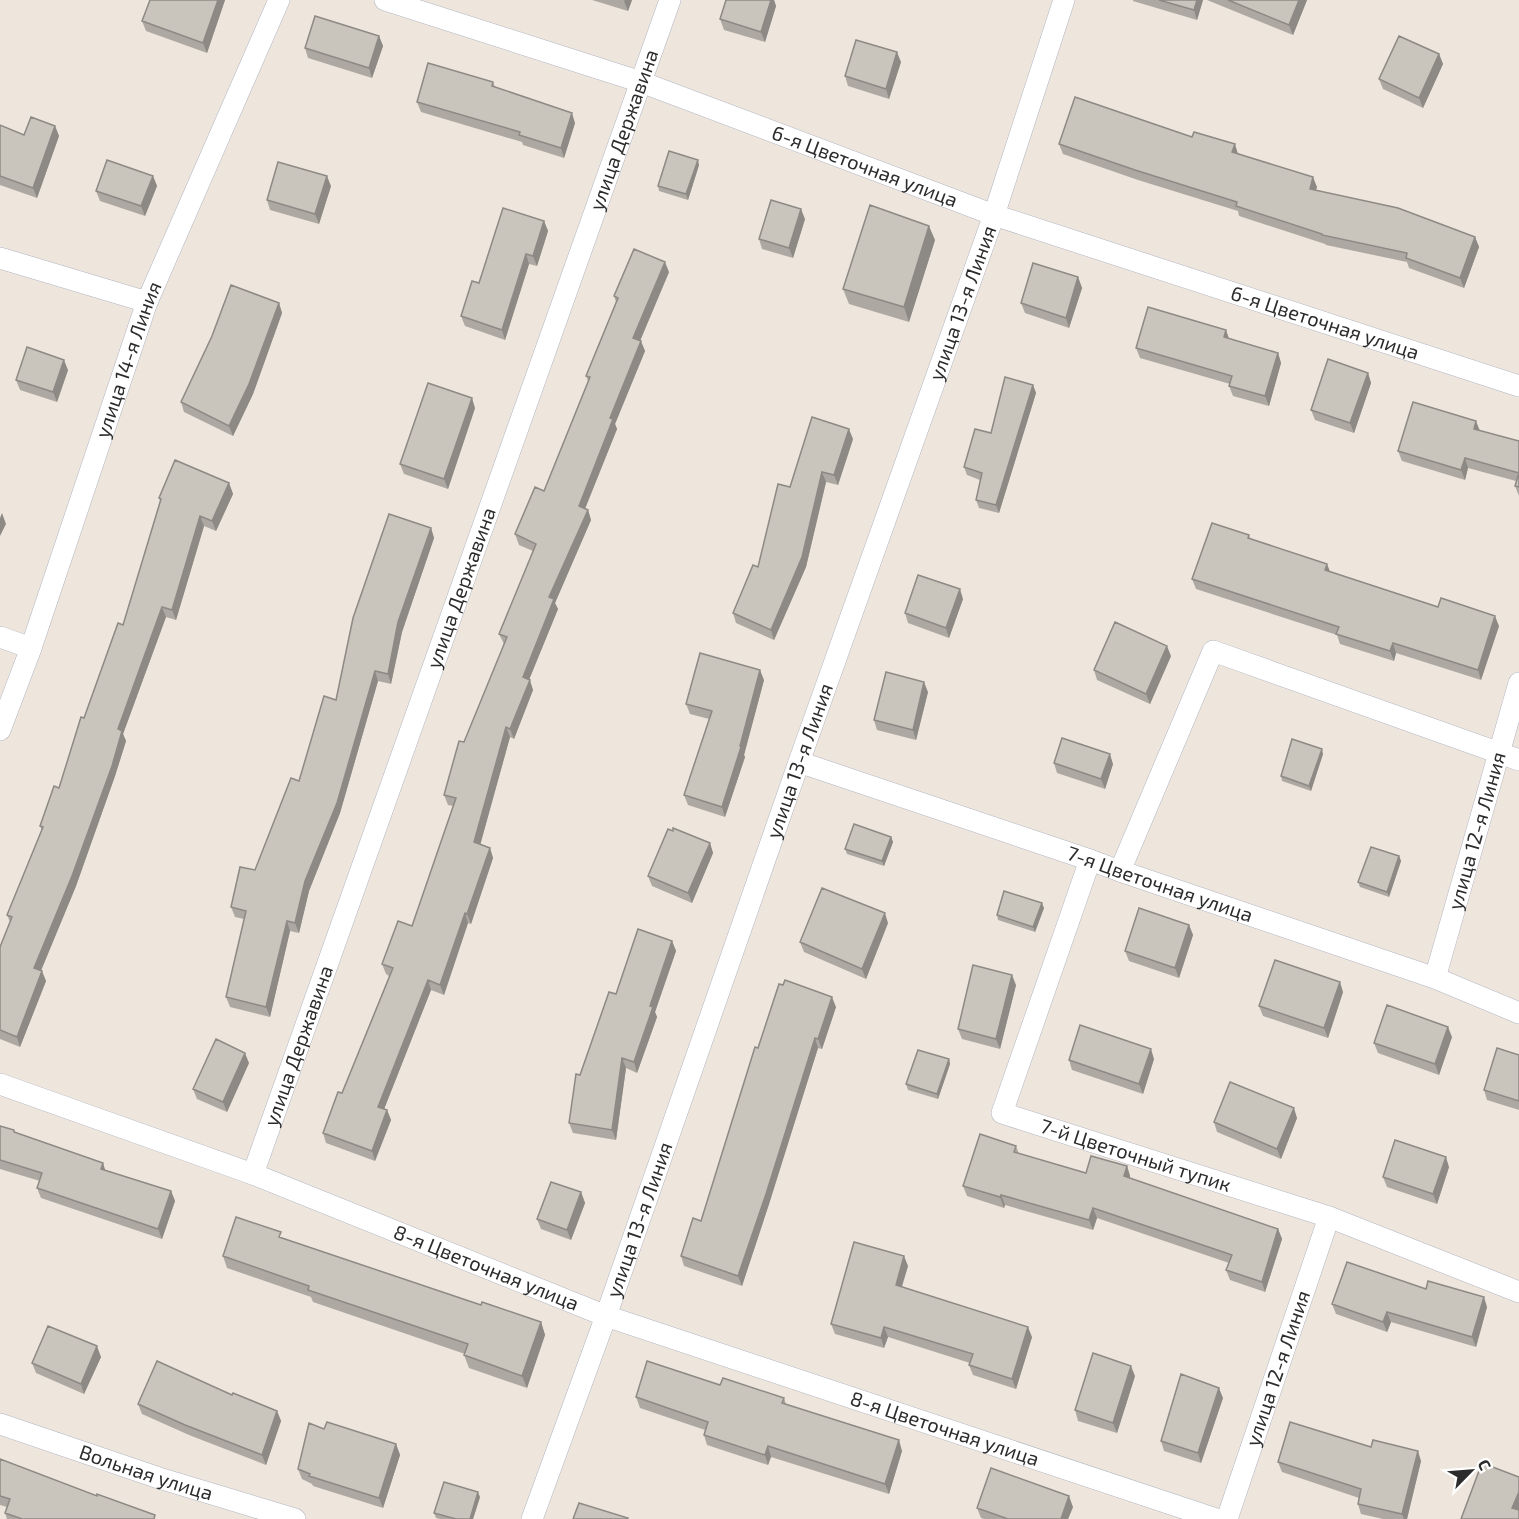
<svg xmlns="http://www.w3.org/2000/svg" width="1519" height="1519" font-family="'Exo 2',sans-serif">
<rect width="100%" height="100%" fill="#eee6dd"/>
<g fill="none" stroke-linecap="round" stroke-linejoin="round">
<!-- service casing -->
<g stroke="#b1b5c0" stroke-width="22">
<g id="service">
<path id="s1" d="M 385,0 L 641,82 L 994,215 L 1519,386"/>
<path d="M 0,258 L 147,302"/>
<path d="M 0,637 L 31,648"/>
<path id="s2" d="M 0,730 L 31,648 L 147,302 L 279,0"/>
<path id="s3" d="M 799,762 L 1090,860 L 1120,871 L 1435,978 L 1519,1013"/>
<path id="s4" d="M 1090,860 L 1002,1113 L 1329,1217 L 1519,1292"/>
<path d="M 1120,871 L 1213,651 L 1519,760"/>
<path id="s5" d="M 1435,978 L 1519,683"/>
<path id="s6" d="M 0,1084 L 253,1174 L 606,1316 L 1216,1519"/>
<path id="s7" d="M 253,1174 L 670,0"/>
<path id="s8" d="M 0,1424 L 159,1478 L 295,1519"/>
<path id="s9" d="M 532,1519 L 606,1316 L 799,762 L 994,215 L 1064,0"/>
<path id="s10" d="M 1227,1519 L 1329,1217"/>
</g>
</g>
<!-- service -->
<use href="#service" stroke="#fff" stroke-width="21"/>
</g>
<!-- wall -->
<path fill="#ada9a2" d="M 150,0 L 225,0 L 207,53 L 146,31 L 142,21 Z
M 592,0 L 632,0 L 628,11 Z
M 726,0 L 774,0 L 776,6 L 765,42 L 724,30 L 720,19 Z
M 1133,0 L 1203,0 L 1197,20 L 1133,1 Z
M 1207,0 L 1307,0 L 1293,35 Z
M 379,36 L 383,46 L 372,78 L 308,58 L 305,48 Z
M 1439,54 L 1443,64 L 1423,108 L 1383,89 L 1379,79 Z
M 901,62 L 889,99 L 848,86 L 845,76 Z
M 493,82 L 495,87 L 575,123 L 564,158 L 523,145 L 522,142 L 421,112 L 417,102 Z
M 0,125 L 24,135 L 55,126 L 59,136 L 37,198 L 0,185 Z
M 1059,144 L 1238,153 L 1317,187 L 1316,190 L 1475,237 L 1479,247 L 1464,288 L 1409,268 L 1407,262 L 1326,245 L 1325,244 L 1239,216 L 1238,211 L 1138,180 L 1063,154 Z
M 699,165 L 688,200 L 659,191 L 658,186 Z
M 153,176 L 157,186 L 145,216 L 100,201 L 96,191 Z
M 331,186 L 319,224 L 270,210 L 267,200 Z
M 805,219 L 793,258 L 762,249 L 759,239 Z
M 544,221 L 548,231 L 537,266 L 529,264 L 505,340 L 465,326 L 461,316 L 479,283 Z
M 935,240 L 909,322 L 849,304 L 843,289 Z
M 669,272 L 640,341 L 645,351 L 615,424 L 617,429 L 585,509 L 588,510 L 591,520 L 555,603 L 558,609 L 529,680 L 533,690 L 514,739 L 510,737 L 480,844 L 490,848 L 493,858 L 471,924 L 468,923 L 444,995 L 431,990 L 384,1109 L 387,1110 L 391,1120 L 375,1161 L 326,1143 L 323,1133 L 342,1093 L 389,976 L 386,974 L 382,964 L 412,926 L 453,806 L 448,805 L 444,795 L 464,742 L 504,644 L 499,634 L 533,551 L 519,545 L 515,534 L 544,491 L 588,381 L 586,376 L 616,302 L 614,296 Z
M 1078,277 L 1082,288 L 1069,328 L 1025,313 L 1021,303 Z
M 279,303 L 282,313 L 253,394 L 233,436 L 184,412 L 181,402 Z
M 1226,330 L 1229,338 L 1278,353 L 1281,363 L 1269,406 L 1233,396 L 1229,386 L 1230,384 L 1140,358 L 1136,348 Z
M 68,370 L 57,402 L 20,390 L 16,380 Z
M 1368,373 L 1371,383 L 1354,433 L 1315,420 L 1311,410 Z
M 1033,385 L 1036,393 L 999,513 L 979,508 L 976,500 L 980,480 L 967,475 L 964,467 Z
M 475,408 L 448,489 L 404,474 L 400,464 Z
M 1479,430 L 1519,441 L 1519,496 L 1515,486 L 1516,481 L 1468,468 L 1465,480 L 1402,461 L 1398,451 Z
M 853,439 L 838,485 L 826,482 L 806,567 L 774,640 L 736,623 L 733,613 L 758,567 L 790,487 Z
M 229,483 L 233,494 L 216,531 L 204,526 L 176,620 L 166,617 L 123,734 L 126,741 L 115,776 L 76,886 L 41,970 L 46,981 L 20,1047 L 0,1039 L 0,947 L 10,922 L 7,915 L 42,831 L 40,826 L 59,788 L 84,718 L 123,625 L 160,501 L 159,498 Z
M 431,528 L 434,538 L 402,632 L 391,684 L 378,681 L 340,813 L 309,891 L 299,933 L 290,931 L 270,1017 L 230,1007 L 226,997 L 244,919 L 235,917 L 231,907 L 255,870 L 299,781 L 336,700 Z
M 1249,535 L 1250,538 L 1330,572 L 1499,626 L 1481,680 L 1396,653 L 1394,661 L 1340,644 L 1337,635 L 1196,589 L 1192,579 Z
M 963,599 L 949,638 L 908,623 L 905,613 Z
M 1171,656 L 1150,704 L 1097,680 L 1094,670 Z
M 764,680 L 744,755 L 745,757 L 725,817 L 688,805 L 684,795 L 709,719 L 690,714 L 686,704 Z
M 928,692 L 916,740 L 877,730 L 874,720 Z
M 1323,754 L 1311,791 L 1282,781 L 1281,776 Z
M 1054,763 L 1113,764 L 1105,789 L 1057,773 Z
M 891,837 L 893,842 L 884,866 L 847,854 L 845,849 Z
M 710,843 L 713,853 L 692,903 L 652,886 L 648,876 Z
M 1399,856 L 1401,861 L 1389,897 L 1360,887 L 1358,882 Z
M 1044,908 L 1035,932 L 998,920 L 997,915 Z
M 888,923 L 866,979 L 804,952 L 800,942 Z
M 1189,925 L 1193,935 L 1179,978 L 1129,961 L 1125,951 Z
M 672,941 L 676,951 L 655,1012 L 657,1017 L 637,1073 L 626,1068 L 616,1140 L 573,1133 L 569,1123 L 580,1075 L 616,994 Z
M 783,985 L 836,1007 L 822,1049 L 818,1048 L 769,1204 L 742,1286 L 684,1266 L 681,1256 L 701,1221 L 758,1048 Z
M 1016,985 L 1000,1049 L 962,1039 L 958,1029 Z
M 1343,992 L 1328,1038 L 1263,1016 L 1259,1006 Z
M 1452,1037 L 1439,1075 L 1378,1053 L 1374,1043 Z
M 1519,1055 L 1519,1110 L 1487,1100 L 1484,1090 Z
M 949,1059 L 950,1064 L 938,1099 L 908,1090 L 906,1084 Z
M 1154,1059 L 1143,1094 L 1072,1070 L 1069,1060 Z
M 249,1063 L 227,1112 L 197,1099 L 193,1089 Z
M 1297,1118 L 1281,1159 L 1217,1132 L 1214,1122 Z
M 0,1126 L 14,1130 L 15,1132 L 103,1163 L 105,1170 L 171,1191 L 175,1201 L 162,1239 L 41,1198 L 37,1188 L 40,1181 L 0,1169 Z
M 1016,1146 L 1019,1154 L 1086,1173 L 1127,1166 L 1130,1176 L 1130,1178 L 1278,1229 L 1282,1239 L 1265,1292 L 1230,1280 L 1226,1270 L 1229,1263 L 1097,1218 L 1093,1230 L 1005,1205 L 1004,1208 L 967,1196 L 963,1186 Z
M 1449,1167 L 1437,1204 L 1387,1187 L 1383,1177 Z
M 581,1192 L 585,1203 L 571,1240 L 541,1229 L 537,1219 Z
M 283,1239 L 481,1305 L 541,1322 L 545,1335 L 527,1388 L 469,1368 L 464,1355 L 465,1354 L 313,1302 L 311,1297 L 227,1268 L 223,1256 Z
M 908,1266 L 902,1287 L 1032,1337 L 1016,1389 L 973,1375 L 969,1365 L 970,1363 L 888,1337 L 884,1348 L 835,1334 L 831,1324 Z
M 1426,1289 L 1487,1307 L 1476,1347 L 1391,1322 L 1387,1332 L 1336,1314 L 1332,1304 Z
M 101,1357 L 84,1394 L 36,1373 L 32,1363 Z
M 1135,1376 L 1117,1433 L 1078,1421 L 1075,1410 Z
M 720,1385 L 784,1398 L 786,1404 L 902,1451 L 889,1494 L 771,1457 L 768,1465 L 707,1445 L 704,1435 L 705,1430 L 640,1408 L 636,1397 Z
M 232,1395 L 277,1411 L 281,1421 L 266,1465 L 189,1435 L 142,1414 L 138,1404 Z
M 1223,1398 L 1201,1463 L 1164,1451 L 1161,1441 Z
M 324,1429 L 396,1444 L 400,1455 L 383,1508 L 313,1486 L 312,1484 L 302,1479 L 298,1469 Z
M 1371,1447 L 1421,1461 L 1407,1519 L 1383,1519 L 1361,1514 L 1358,1504 L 1359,1498 L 1282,1472 L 1278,1462 Z
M 0,1459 L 154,1519 L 7,1519 L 5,1513 L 7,1507 L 0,1505 Z
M 480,1497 L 473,1519 L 440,1519 L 436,1518 L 434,1513 Z
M 1073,1507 L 1068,1519 L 984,1519 L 981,1518 L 977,1508 Z"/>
<!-- shaded-wall -->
<path fill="#8d8984" d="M 218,0 L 225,0 L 207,53 L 203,43 Z
M 625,0 L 632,0 L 628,11 L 624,1 Z
M 771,0 L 774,0 L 776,6 L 765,42 L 761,32 Z
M 1197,0 L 1203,0 L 1197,20 L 1194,10 Z
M 1299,0 L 1307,0 L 1293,35 L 1289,25 Z
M 379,36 L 383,46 L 372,78 L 369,68 Z
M 897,52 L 901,62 L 889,99 L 886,89 Z
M 1439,54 L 1443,64 L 1423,108 L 1419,98 Z
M 572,113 L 575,123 L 564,158 L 561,148 Z
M 55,126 L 59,136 L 37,198 L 33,188 Z
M 1235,144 L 1238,154 L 1232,152 Z
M 698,160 L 699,165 L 688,200 L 686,194 Z
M 153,176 L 157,186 L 145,216 L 141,206 Z
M 327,176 L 331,186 L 319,224 L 315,214 Z
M 1313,177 L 1317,187 L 1313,199 L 1310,189 Z
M 801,209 L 805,219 L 793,258 L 789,248 Z
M 544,221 L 548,231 L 537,266 L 533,256 Z
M 929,226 L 935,240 L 909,322 L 904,307 Z
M 1475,237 L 1479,247 L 1464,288 L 1460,278 Z
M 526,254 L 529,264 L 505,340 L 502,330 Z
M 665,262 L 669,272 L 637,348 L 633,338 Z
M 1078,277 L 1082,288 L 1069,328 L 1066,318 Z
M 279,303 L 282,313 L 253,394 L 233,436 L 229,426 Z
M 1226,330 L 1229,340 L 1224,337 Z
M 641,341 L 645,351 L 615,424 L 617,429 L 582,516 L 579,506 L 610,418 Z
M 1278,353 L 1281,363 L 1269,406 L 1265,396 Z
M 64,360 L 68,370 L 57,402 L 53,392 Z
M 1368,373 L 1371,383 L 1354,433 L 1350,423 Z
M 1033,385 L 1036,393 L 999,513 L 996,505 Z
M 472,398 L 475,408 L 448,489 L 444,479 Z
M 1476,421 L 1480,431 L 1474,429 Z
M 849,429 L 853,439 L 838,485 L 834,475 Z
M 1465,458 L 1468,468 L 1465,480 L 1461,470 Z
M 822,472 L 826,482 L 806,567 L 774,640 L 771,630 Z
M 229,483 L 233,494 L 216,531 L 212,521 Z
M 588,510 L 591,520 L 555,603 L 558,609 L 526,687 L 523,677 L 549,597 Z
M 2,513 L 6,524 L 0,536 L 0,518 Z
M 200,516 L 204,526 L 176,620 L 172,610 Z
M 431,528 L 434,538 L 402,632 L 391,684 L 388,674 L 398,622 Z
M 1327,564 L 1331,574 L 1325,570 Z
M 960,589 L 963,599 L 949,638 L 946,628 Z
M 162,607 L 166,617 L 123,734 L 126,741 L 115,776 L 76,886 L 38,978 L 34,968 L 118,729 Z
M 1495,616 L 1499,626 L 1481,680 L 1478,670 Z
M 1393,643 L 1396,653 L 1394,661 L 1390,651 Z
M 1167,646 L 1171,656 L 1150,704 L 1146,694 Z
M 760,670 L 764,680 L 744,755 L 745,757 L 725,817 L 722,807 L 740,746 Z
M 375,671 L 378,681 L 340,813 L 309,891 L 299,933 L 295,923 L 305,881 Z
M 530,680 L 533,690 L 514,739 L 510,729 Z
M 924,682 L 928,692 L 916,740 L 913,730 Z
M 506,727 L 510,737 L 478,853 L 474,842 Z
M 1322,749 L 1323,754 L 1311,791 L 1309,786 Z
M 1110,754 L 1113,764 L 1105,789 L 1101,779 Z
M 891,837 L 893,842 L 884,866 L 882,861 Z
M 710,843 L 713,853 L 692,903 L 688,893 Z
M 490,848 L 493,858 L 471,924 L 467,914 Z
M 1399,856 L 1401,861 L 1389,897 L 1387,892 Z
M 1042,903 L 1044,908 L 1035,932 L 1033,927 Z
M 465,913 L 468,923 L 444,995 L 440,985 Z
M 885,913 L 888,923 L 866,979 L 862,969 Z
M 287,921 L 290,931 L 270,1017 L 266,1007 Z
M 1189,925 L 1193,935 L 1179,978 L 1175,968 Z
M 672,941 L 676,951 L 655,1012 L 657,1017 L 637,1073 L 634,1062 L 650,1006 Z
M 42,971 L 46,981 L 20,1047 L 17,1037 Z
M 1012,975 L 1016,985 L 1000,1049 L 996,1039 Z
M 428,980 L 431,990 L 381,1117 L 378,1107 Z
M 1340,982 L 1343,992 L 1328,1038 L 1324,1028 Z
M 832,997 L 836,1007 L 822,1049 L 818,1039 Z
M 1448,1027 L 1452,1037 L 1439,1075 L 1435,1064 Z
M 815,1038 L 818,1048 L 769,1204 L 742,1286 L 738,1276 Z
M 1151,1049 L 1154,1059 L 1143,1094 L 1139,1084 Z
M 245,1053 L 249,1063 L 227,1112 L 223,1102 Z
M 622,1058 L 626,1068 L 616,1140 L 612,1130 Z
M 949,1059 L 950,1064 L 938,1099 L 937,1094 Z
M 1294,1108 L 1297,1118 L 1281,1159 L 1277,1149 Z
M 387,1110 L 391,1120 L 375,1161 L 372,1151 Z
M 1446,1157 L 1449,1167 L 1437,1204 L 1433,1194 Z
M 103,1163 L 106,1173 L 101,1169 Z
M 1127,1166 L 1130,1176 L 1128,1186 L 1124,1176 Z
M 171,1191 L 175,1201 L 162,1239 L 158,1229 Z
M 581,1192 L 585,1203 L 571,1240 L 567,1230 Z
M 1001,1195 L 1005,1205 L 1004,1208 L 1000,1197 Z
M 1093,1208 L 1097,1218 L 1093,1230 L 1089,1220 Z
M 1278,1229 L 1282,1239 L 1265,1292 L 1262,1282 Z
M 904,1256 L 908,1266 L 899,1295 L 896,1285 Z
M 1484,1297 L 1487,1307 L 1476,1347 L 1472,1337 Z
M 1387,1312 L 1391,1322 L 1387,1332 L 1383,1322 Z
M 541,1322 L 545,1335 L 527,1388 L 522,1376 Z
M 884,1327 L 888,1337 L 884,1348 L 881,1338 Z
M 1028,1327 L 1032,1337 L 1016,1389 L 1012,1379 Z
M 97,1346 L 101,1357 L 84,1394 L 81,1384 Z
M 1131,1366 L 1135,1376 L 1117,1433 L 1113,1423 Z
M 1219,1388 L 1223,1398 L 1201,1463 L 1198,1453 Z
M 277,1411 L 281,1421 L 266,1465 L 262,1455 Z
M 899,1440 L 902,1451 L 889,1494 L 885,1484 Z
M 396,1444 L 400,1455 L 383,1508 L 379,1498 Z
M 768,1446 L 771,1457 L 768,1465 L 765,1455 Z
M 1418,1451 L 1421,1461 L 1407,1519 L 1404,1519 L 1402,1514 Z
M 478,1492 L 480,1497 L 473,1519 L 470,1519 Z
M 1519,1492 L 1519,1511 L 1512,1508 Z
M 1069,1496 L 1073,1507 L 1068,1519 L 1061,1519 Z"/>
<!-- building -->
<path fill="#c9c4bc" stroke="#8d8984" stroke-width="1.5" d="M 150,0 L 218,0 L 203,43 L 142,21 Z
M 726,0 L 771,0 L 761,32 L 720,19 Z
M 1159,0 L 1197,0 L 1194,10 Z
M 1228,0 L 1299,0 L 1289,25 Z
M 315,16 L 379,36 L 369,68 L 305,48 Z
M 1399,36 L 1439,54 L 1419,98 L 1379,79 Z
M 856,40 L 897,52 L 886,89 L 845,76 Z
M 428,63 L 493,82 L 492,86 L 572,113 L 561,148 L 519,135 L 520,132 L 417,102 Z
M 1075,97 L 1192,137 L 1194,132 L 1235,144 L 1232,152 L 1313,177 L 1310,189 L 1398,208 L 1475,237 L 1460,278 L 1406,258 L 1407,253 L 1322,235 L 1322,234 L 1236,206 L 1237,202 L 1135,170 L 1059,144 Z
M 31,117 L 55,126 L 33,188 L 0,176 L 0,125 L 24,135 Z
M 669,151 L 698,160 L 686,194 L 658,186 Z
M 107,160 L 153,176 L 141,206 L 96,191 Z
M 278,162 L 327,176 L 315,214 L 267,200 Z
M 771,200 L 801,209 L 789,248 L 759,239 Z
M 870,205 L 929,226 L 904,307 L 843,289 Z
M 503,208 L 544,221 L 533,256 L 526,254 L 502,330 L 461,316 L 472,281 L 479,283 Z
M 634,249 L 665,262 L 633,338 L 641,341 L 610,418 L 613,419 L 579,506 L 588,510 L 549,597 L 554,599 L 523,677 L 530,680 L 510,729 L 506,727 L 474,842 L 490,848 L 467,914 L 465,913 L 440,985 L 428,980 L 378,1107 L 387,1110 L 372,1151 L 323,1133 L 338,1092 L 342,1093 L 393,968 L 382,964 L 398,921 L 412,926 L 456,798 L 444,795 L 459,741 L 464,742 L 507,637 L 499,634 L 536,544 L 515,534 L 535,487 L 544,491 L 590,377 L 586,376 L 618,298 L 614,296 Z
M 1033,263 L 1078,277 L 1066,318 L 1021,303 Z
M 231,285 L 279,303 L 249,384 L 229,426 L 181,402 L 212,336 Z
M 1148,307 L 1226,330 L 1224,337 L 1278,353 L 1265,396 L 1229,386 L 1232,376 L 1136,348 Z
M 27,347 L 64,360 L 53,392 L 16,380 Z
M 1328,359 L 1368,373 L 1350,423 L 1311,410 Z
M 1005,377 L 1033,385 L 996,505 L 976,500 L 982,473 L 964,467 L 975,429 L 991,433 Z
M 428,383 L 472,398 L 444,479 L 400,464 Z
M 1413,402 L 1476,421 L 1474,429 L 1519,441 L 1519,487 L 1515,486 L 1519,473 L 1465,458 L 1461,470 L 1398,451 Z
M 812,417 L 849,429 L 834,475 L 822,472 L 802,557 L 771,630 L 733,613 L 753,565 L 758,567 L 778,484 L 790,487 Z
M 175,460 L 229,483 L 212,521 L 200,516 L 172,610 L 162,607 L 118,729 L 122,731 L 112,766 L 72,876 L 34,968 L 42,971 L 17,1037 L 0,1030 L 0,947 L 12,917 L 7,915 L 43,827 L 40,826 L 54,786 L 59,788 L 81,717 L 84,718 L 118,623 L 123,625 L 161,499 L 159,498 Z
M 389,514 L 431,528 L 398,622 L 388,674 L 375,671 L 337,803 L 305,881 L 295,923 L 287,921 L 266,1007 L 226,997 L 246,911 L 231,907 L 240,867 L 255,870 L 291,778 L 299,781 L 324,696 L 336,700 L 353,618 Z
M 1212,523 L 1249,535 L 1248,538 L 1327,564 L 1325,570 L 1438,607 L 1441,598 L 1495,616 L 1478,670 L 1393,643 L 1390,651 L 1336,634 L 1339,627 L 1192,579 Z
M 918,575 L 960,589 L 946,628 L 905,613 Z
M 1115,622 L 1167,646 L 1146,694 L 1094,670 Z
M 700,653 L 760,670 L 740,746 L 741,747 L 722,807 L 684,795 L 712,711 L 686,704 Z
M 886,672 L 924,682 L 913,730 L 874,720 Z
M 1062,738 L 1110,754 L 1101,779 L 1054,763 Z
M 1292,739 L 1322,749 L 1309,786 L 1281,776 Z
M 854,824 L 891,837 L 882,861 L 845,849 Z
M 673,828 L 710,843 L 688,893 L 648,876 L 668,829 L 673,831 Z
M 1371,847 L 1399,856 L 1387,892 L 1358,882 Z
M 822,888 L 885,913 L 862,969 L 800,942 Z
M 1004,891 L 1042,903 L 1033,927 L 997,915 Z
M 1139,908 L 1189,925 L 1175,968 L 1125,951 Z
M 638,929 L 672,941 L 650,1006 L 653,1007 L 634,1062 L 622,1058 L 612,1130 L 569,1123 L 576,1074 L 580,1075 L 609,992 L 616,994 Z
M 1275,960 L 1340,982 L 1324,1028 L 1259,1006 Z
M 973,965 L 1012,975 L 996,1039 L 958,1029 Z
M 785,980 L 832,997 L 818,1039 L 815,1038 L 766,1194 L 738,1276 L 681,1256 L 693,1218 L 701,1221 L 755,1047 L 758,1048 L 779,984 L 783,985 Z
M 1387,1005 L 1448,1027 L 1435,1064 L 1374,1043 Z
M 1080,1025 L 1151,1049 L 1139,1084 L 1069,1060 Z
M 216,1039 L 245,1053 L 223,1102 L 193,1089 Z
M 1497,1048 L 1519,1055 L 1519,1101 L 1484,1090 Z
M 918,1050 L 949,1059 L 937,1094 L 906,1084 Z
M 1230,1082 L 1294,1108 L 1277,1149 L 1214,1122 Z
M 0,1126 L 14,1130 L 14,1132 L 103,1163 L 101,1169 L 171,1191 L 158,1229 L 37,1188 L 42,1173 L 0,1160 Z
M 980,1134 L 1016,1146 L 1014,1152 L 1086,1173 L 1091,1156 L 1127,1166 L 1124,1176 L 1278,1229 L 1262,1282 L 1226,1270 L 1232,1255 L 1093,1208 L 1089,1220 L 1001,1195 L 1000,1197 L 963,1186 Z
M 1395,1140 L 1446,1157 L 1433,1194 L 1383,1177 Z
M 551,1182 L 581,1192 L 567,1230 L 537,1219 Z
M 236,1217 L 281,1232 L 279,1237 L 481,1305 L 482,1302 L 541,1322 L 522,1376 L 464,1355 L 468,1344 L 308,1290 L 309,1286 L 223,1256 Z
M 854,1242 L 904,1256 L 896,1285 L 1028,1327 L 1012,1379 L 969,1365 L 973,1354 L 884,1327 L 881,1338 L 831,1324 Z
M 1347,1262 L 1426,1289 L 1428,1281 L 1484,1297 L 1472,1337 L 1387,1312 L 1383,1322 L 1332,1304 Z
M 48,1326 L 97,1346 L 81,1384 L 32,1363 Z
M 1093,1353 L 1131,1366 L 1113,1423 L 1075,1410 Z
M 157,1361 L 232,1395 L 233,1393 L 277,1411 L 262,1455 L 185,1425 L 138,1404 Z
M 647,1361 L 720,1385 L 723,1378 L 784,1398 L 782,1403 L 899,1440 L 885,1484 L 768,1446 L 765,1455 L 704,1435 L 708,1422 L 636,1397 Z
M 1181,1374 L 1219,1388 L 1198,1453 L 1161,1441 Z
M 327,1422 L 396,1444 L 379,1498 L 309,1476 L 310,1474 L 298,1469 L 309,1423 L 324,1429 Z
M 1290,1422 L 1371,1447 L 1373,1440 L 1418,1451 L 1402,1514 L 1358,1504 L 1361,1489 L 1278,1462 Z
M 0,1459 L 97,1496 L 97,1494 L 155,1515 L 154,1519 L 22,1519 L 5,1513 L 10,1499 L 0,1496 Z
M 1482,1463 L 1519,1477 L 1519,1492 L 1512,1508 L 1519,1510 L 1519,1519 L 1461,1519 Z
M 991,1468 L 1069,1496 L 1061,1519 L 1008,1519 L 977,1508 Z
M 444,1482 L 478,1492 L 470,1519 L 456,1519 L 434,1513 Z
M 579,1503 L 628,1518 L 627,1519 L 573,1519 Z"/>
<g text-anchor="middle" stroke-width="4.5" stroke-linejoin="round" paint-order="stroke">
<!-- street labels -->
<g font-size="20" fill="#2c2c2c" stroke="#fff">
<text dy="7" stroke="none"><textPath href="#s7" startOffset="1108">улица Державина</textPath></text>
<text dy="7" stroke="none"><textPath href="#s1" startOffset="508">6-я Цветочная улица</textPath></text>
<text dy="7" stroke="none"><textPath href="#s9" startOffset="1290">улица 13-я Линия</textPath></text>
<text dy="7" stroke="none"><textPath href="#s1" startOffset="994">6-я Цветочная улица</textPath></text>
<text dy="7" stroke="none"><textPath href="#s2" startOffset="392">улица 14-я Линия</textPath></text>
<text dy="7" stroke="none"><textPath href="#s7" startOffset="622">улица Державина</textPath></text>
<text dy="7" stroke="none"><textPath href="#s9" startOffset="804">улица 13-я Линия</textPath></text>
<text dy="7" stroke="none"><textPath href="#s5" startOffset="153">улица 12-я Линия</textPath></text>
<text dy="7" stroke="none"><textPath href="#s3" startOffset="381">7-я Цветочная улица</textPath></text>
<text dy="7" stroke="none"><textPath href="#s7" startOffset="136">улица Державина</textPath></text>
<text dy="7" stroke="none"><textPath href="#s4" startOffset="408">7-й Цветочный тупик</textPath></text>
<text dy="7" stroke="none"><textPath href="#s9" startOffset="318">улица 13-я Линия</textPath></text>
<text dy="7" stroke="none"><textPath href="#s6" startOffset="520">8-я Цветочная улица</textPath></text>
<text dy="7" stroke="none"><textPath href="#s10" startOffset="159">улица 12-я Линия</textPath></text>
<text dy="7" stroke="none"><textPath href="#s6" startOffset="1006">8-я Цветочная улица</textPath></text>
<text dy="7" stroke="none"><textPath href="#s8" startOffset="154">Вольная улица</textPath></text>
</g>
</g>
<!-- north arrow -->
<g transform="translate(1471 1471) rotate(65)" stroke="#ffffff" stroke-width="4.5" paint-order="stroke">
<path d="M0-4.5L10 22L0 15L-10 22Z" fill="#2c2c2c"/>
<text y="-9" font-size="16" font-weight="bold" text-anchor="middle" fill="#2c2c2c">С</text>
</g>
</svg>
